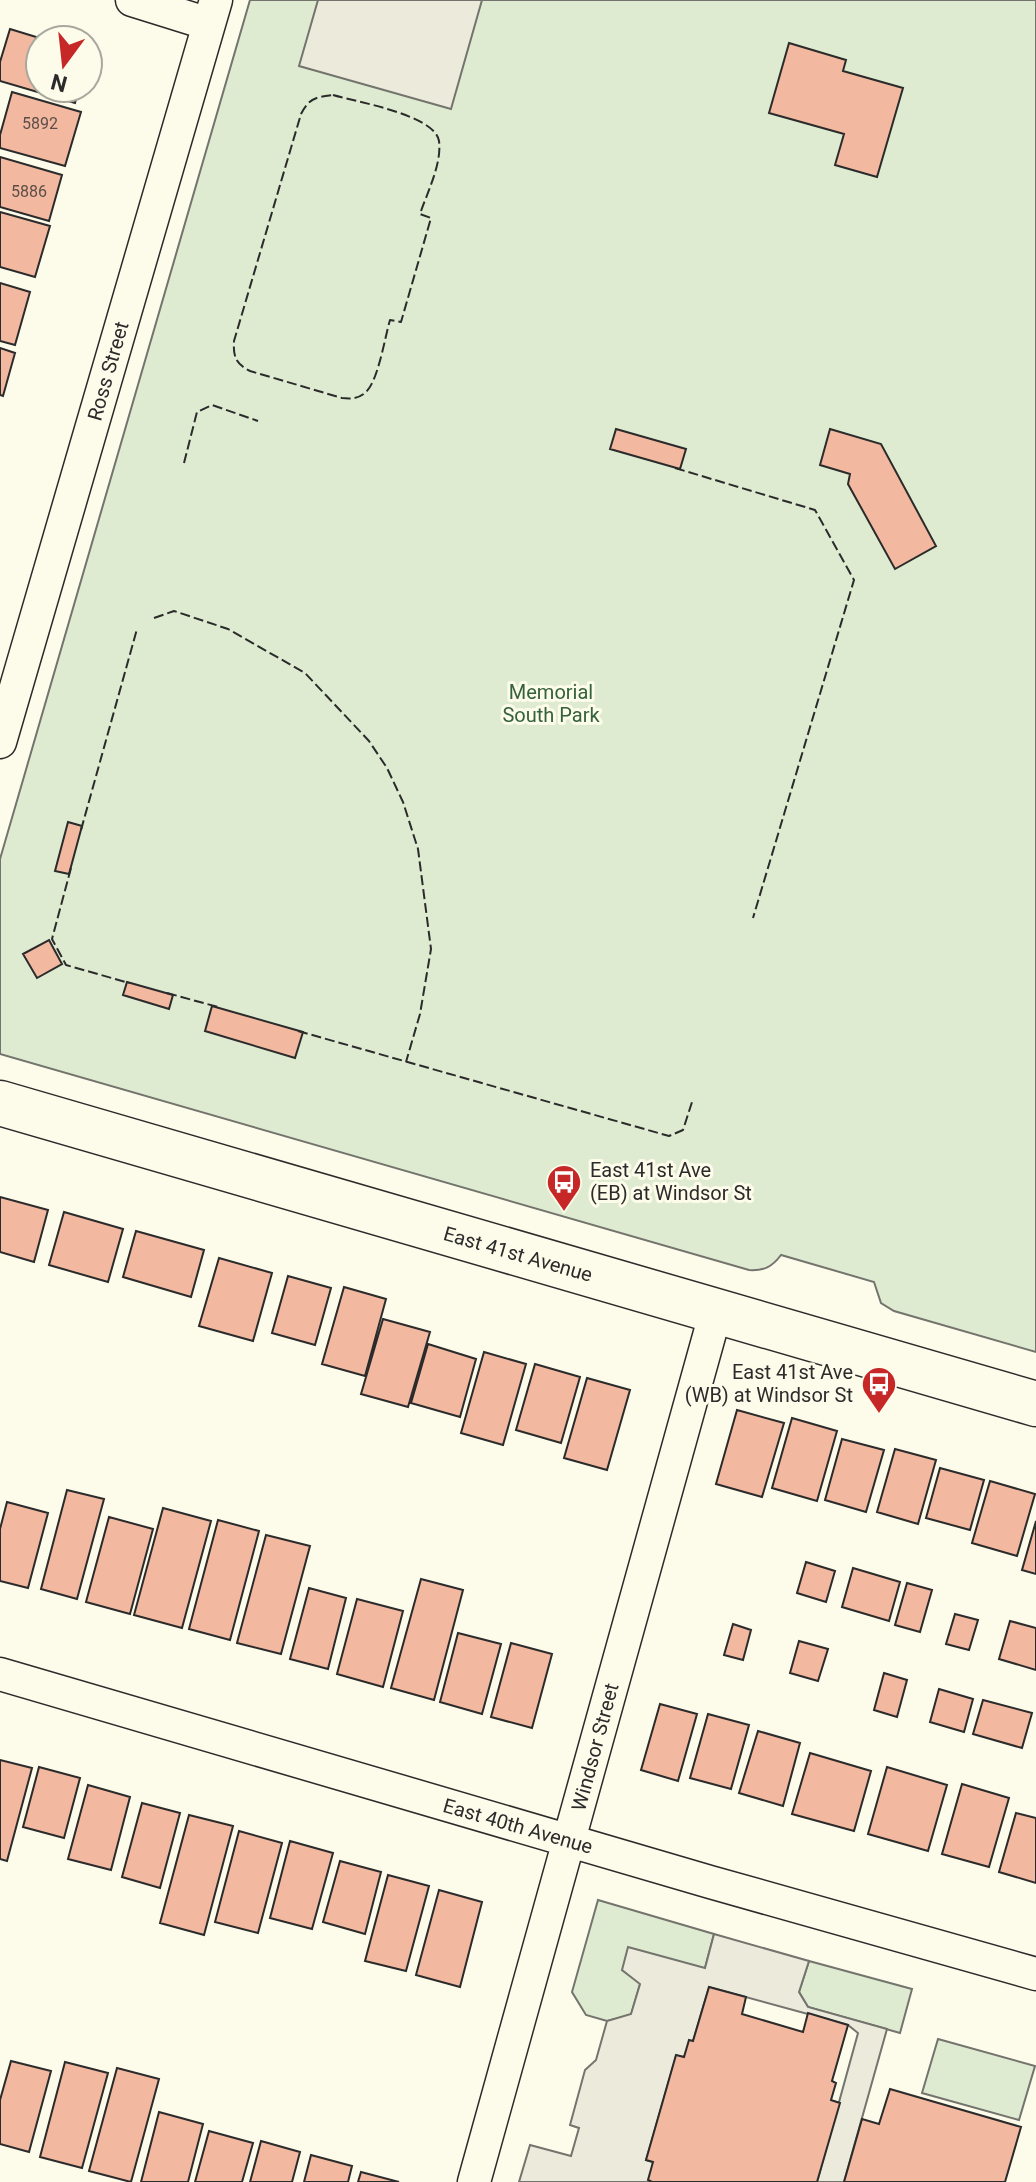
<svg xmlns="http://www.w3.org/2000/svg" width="1036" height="2182" font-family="Roboto,sans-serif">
<rect width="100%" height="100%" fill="#fdfbea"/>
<!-- green -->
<path fill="#deebd1" stroke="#74746e" stroke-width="2" d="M 250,0 L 1036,0 L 1036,1352 L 894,1311 L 881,1303 L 874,1282 L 781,1255 C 772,1267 764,1271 749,1270 L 0,1054 L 0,859 Z
M 598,1900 L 714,1934 L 705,1968 L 640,1984 L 631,2015 L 607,2021 L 586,2015 L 572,1992 Z
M 809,1961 L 912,1989 L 900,2033 L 808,2007 L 799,1992 Z
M 938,2039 L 1035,2066 L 1019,2120 L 922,2093 Z"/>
<!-- parking -->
<path fill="#eceadb" stroke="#74746e" stroke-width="2" d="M 318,0 L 482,0 L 451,109 L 299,66 Z
M 714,1934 L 809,1961 L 799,1992 L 808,2007 L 887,2029 L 844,2182 L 817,2182 L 858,2033 L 848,2025 L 709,1987 L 693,2041 L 684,2057 L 676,2056 L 646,2160 L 653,2162 L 652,2182 L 519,2182 L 530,2145 L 571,2156 L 579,2128 L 570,2125 L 585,2070 L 596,2060 L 607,2021 L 631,2014 L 640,1984 L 622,1970 L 628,1947 L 705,1968 Z"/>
<!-- building -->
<path fill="#f2b8a0" stroke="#2b2b2b" stroke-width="2" d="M 10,29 L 46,40 L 40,40 L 40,88 L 79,88 L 75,103 L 0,81 L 0,62 Z
M 789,43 L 846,60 L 843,71 L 903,88 L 877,177 L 835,165 L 844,134 L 769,113 Z
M 12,92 L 81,112 L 65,166 L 0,148 L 0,135 Z
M 0,157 L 62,175 L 49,221 L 0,207 Z
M 0,212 L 50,226 L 35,277 L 0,267 Z
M 0,283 L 30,292 L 15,345 L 0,341 Z
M 0,348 L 15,353 L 3,396 L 0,395 Z
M 616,429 L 686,449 L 680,469 L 610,449 Z
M 830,429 L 881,444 L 936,546 L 895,569 L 848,484 L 850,474 L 820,465 Z
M 68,822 L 82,826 L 69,874 L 55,871 Z
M 49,940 L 62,964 L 37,978 L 23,954 Z
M 127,982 L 173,995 L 169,1009 L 123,995 Z
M 212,1006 L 303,1032 L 295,1058 L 205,1031 Z
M 0,1197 L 48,1210 L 34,1262 L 0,1252 Z
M 64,1212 L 123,1229 L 108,1282 L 49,1265 Z
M 136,1231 L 204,1250 L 191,1297 L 123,1277 Z
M 219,1258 L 272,1273 L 253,1341 L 199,1326 Z
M 288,1276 L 331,1288 L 315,1345 L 272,1333 Z
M 344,1287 L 386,1299 L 365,1376 L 322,1364 Z
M 383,1319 L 430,1332 L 408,1407 L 361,1394 Z
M 428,1344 L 476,1359 L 460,1417 L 411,1403 Z
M 484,1352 L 526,1364 L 503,1445 L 461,1433 Z
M 535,1364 L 580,1377 L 561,1443 L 516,1430 Z
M 587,1378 L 630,1390 L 607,1470 L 564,1458 Z
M 737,1410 L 784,1423 L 762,1497 L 716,1484 Z
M 792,1418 L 837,1431 L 817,1501 L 772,1488 Z
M 842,1439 L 884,1450 L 866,1512 L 825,1500 Z
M 895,1449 L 936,1460 L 918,1524 L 877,1512 Z
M 940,1468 L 984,1480 L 970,1530 L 926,1518 Z
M 990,1481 L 1035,1494 L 1017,1556 L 972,1543 Z
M 67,1490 L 104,1499 L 77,1599 L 41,1589 Z
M 7,1502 L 48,1513 L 28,1588 L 0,1581 L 0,1529 Z
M 163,1508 L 211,1521 L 182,1628 L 134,1615 Z
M 109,1517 L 153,1529 L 130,1614 L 86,1602 Z
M 218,1520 L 259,1531 L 230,1640 L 189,1629 Z
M 1036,1521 L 1036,1574 L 1022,1570 Z
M 266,1535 L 310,1546 L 281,1654 L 237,1643 Z
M 806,1562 L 835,1571 L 826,1602 L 797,1593 Z
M 853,1568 L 900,1582 L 889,1621 L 842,1607 Z
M 421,1579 L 463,1590 L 434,1700 L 391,1688 Z
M 907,1583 L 932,1590 L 920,1632 L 895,1625 Z
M 309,1588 L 346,1598 L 328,1669 L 290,1659 Z
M 357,1599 L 403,1611 L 383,1687 L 337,1674 Z
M 955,1614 L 978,1620 L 969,1650 L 946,1644 Z
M 1010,1621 L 1036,1628 L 1036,1670 L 999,1659 Z
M 733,1624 L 751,1630 L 743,1660 L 724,1655 Z
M 458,1633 L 501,1644 L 482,1714 L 440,1702 Z
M 799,1641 L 828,1649 L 818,1681 L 790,1673 Z
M 511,1643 L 552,1654 L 532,1728 L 491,1717 Z
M 884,1673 L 907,1680 L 897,1717 L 874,1710 Z
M 939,1689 L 973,1699 L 964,1732 L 930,1722 Z
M 983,1700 L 1032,1713 L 1022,1748 L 973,1734 Z
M 660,1704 L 697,1714 L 678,1781 L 641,1770 Z
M 708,1714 L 749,1725 L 731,1789 L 690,1778 Z
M 758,1731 L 800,1743 L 783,1806 L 739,1793 Z
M 810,1753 L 871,1771 L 854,1831 L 792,1814 Z
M 0,1760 L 32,1768 L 7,1861 L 0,1859 Z
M 39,1767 L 80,1778 L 64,1838 L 23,1827 Z
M 887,1767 L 947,1785 L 928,1851 L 868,1834 Z
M 962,1784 L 1009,1798 L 989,1867 L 942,1854 Z
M 88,1785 L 130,1797 L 111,1870 L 68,1859 Z
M 142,1803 L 180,1813 L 160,1888 L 122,1877 Z
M 1016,1813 L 1036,1818 L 1036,1883 L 999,1872 Z
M 189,1815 L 233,1826 L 204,1935 L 160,1923 Z
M 239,1831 L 282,1843 L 258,1933 L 215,1922 Z
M 290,1841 L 333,1853 L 312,1929 L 270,1918 Z
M 340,1861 L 381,1872 L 365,1934 L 323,1922 Z
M 388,1875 L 429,1886 L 406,1971 L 365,1961 Z
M 439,1890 L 482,1902 L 460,1987 L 416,1975 Z
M 709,1987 L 746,1997 L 742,2014 L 803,2032 L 808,2013 L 848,2025 L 832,2081 L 836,2083 L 831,2100 L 840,2103 L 817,2182 L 652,2182 L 648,2180 L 653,2162 L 646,2160 L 676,2055 L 684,2057 L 689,2040 L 693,2041 Z
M 11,2061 L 51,2071 L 29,2152 L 0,2144 L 0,2100 Z
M 65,2062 L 108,2073 L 82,2168 L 40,2157 Z
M 117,2068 L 159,2079 L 131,2182 L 89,2171 Z
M 890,2089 L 1021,2127 L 1005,2182 L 844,2182 L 862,2119 L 879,2124 Z
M 159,2112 L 203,2124 L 188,2182 L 141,2182 Z
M 209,2131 L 253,2143 L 242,2182 L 195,2182 Z
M 261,2141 L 300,2152 L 292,2182 L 250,2182 Z
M 311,2155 L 352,2166 L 348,2182 L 304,2182 Z
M 361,2172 L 399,2182 L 358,2182 Z"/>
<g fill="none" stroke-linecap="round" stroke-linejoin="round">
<!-- street casing -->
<g stroke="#2b2b2b" stroke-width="35">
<path id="street" d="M 132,0 L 209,24
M 0,742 L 216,0
M 0,1674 L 710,1882 L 1036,1974
M 474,2182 L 716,1311"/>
</g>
<!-- secondary casing -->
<g stroke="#2b2b2b" stroke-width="47">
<path id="secondary" d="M 0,1103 L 1036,1404"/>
</g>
<!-- street -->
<use href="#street" stroke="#fdfbea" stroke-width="32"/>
<!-- secondary -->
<use href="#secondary" stroke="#fdfbea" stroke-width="44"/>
<!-- fence -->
<path stroke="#2b2b2b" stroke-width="2" stroke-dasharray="10 4" stroke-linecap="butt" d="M 333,95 C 357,102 435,115 439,141 C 442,164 427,193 420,214 L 431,218 L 401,322 L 390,320 C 385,337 378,381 366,392 C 359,399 350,399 342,398 L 250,371 C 236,364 233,357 234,341 L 301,114 C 309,98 316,97 333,95 Z
M 184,463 L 197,412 L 212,405 L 258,421
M 675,468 L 815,510 L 854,580 L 753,918
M 154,618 L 174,611 L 228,629 L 305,673 L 369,741 L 387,768 L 403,802 L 418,849 L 431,949 L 420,1014 L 406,1062
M 81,830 L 137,629
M 71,868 L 52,939 L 66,965 L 129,983
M 167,993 L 218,1007
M 298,1031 L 669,1136 L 683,1130 L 692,1102"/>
</g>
<!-- icons -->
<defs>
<g id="bus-pin" transform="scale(1.8)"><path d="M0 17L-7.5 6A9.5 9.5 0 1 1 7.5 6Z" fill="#c62828" stroke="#fdfbea"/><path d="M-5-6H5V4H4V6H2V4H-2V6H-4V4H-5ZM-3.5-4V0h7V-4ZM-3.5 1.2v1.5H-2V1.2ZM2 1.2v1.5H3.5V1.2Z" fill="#fff"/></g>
</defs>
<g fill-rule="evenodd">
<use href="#bus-pin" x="564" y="1182"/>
<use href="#bus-pin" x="879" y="1384"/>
</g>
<g text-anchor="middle" stroke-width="6" stroke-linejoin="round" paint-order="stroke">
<!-- number labels -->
<g font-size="16" fill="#5d4e48">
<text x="40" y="129">5892</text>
<text x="29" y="197">5886</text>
</g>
<!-- street labels -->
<g font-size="20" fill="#2b2b2b" stroke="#fdfbea">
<text transform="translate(108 371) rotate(-74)" y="7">Ross Street</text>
<text transform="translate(518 1254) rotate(16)" y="7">East 41st Avenue</text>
<text transform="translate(595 1747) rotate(-75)" y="7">Windsor Street</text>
<text transform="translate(518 1826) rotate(16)" y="7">East 40th Avenue</text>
</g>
<!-- park labels -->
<g font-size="20" fill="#34623c" stroke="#fdfbea">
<text x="551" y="699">Memorial<tspan x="551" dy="23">South Park</tspan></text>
</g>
<!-- poi labels -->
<g font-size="20" fill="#2b2b2b" stroke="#fdfbea" text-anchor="start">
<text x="590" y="1177">East 41st Ave<tspan x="590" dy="23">(EB) at Windsor St</tspan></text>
<text x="853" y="1379" text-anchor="end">East 41st Ave<tspan x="853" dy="23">(WB) at Windsor St</tspan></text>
</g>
</g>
<!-- north arrow -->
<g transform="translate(64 64) rotate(195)"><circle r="38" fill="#fdfbea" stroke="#a9a89e" stroke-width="2"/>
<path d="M0-6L14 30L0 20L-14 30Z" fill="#c62828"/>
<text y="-12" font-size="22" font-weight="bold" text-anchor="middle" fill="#2b2b2b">N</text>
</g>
</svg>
